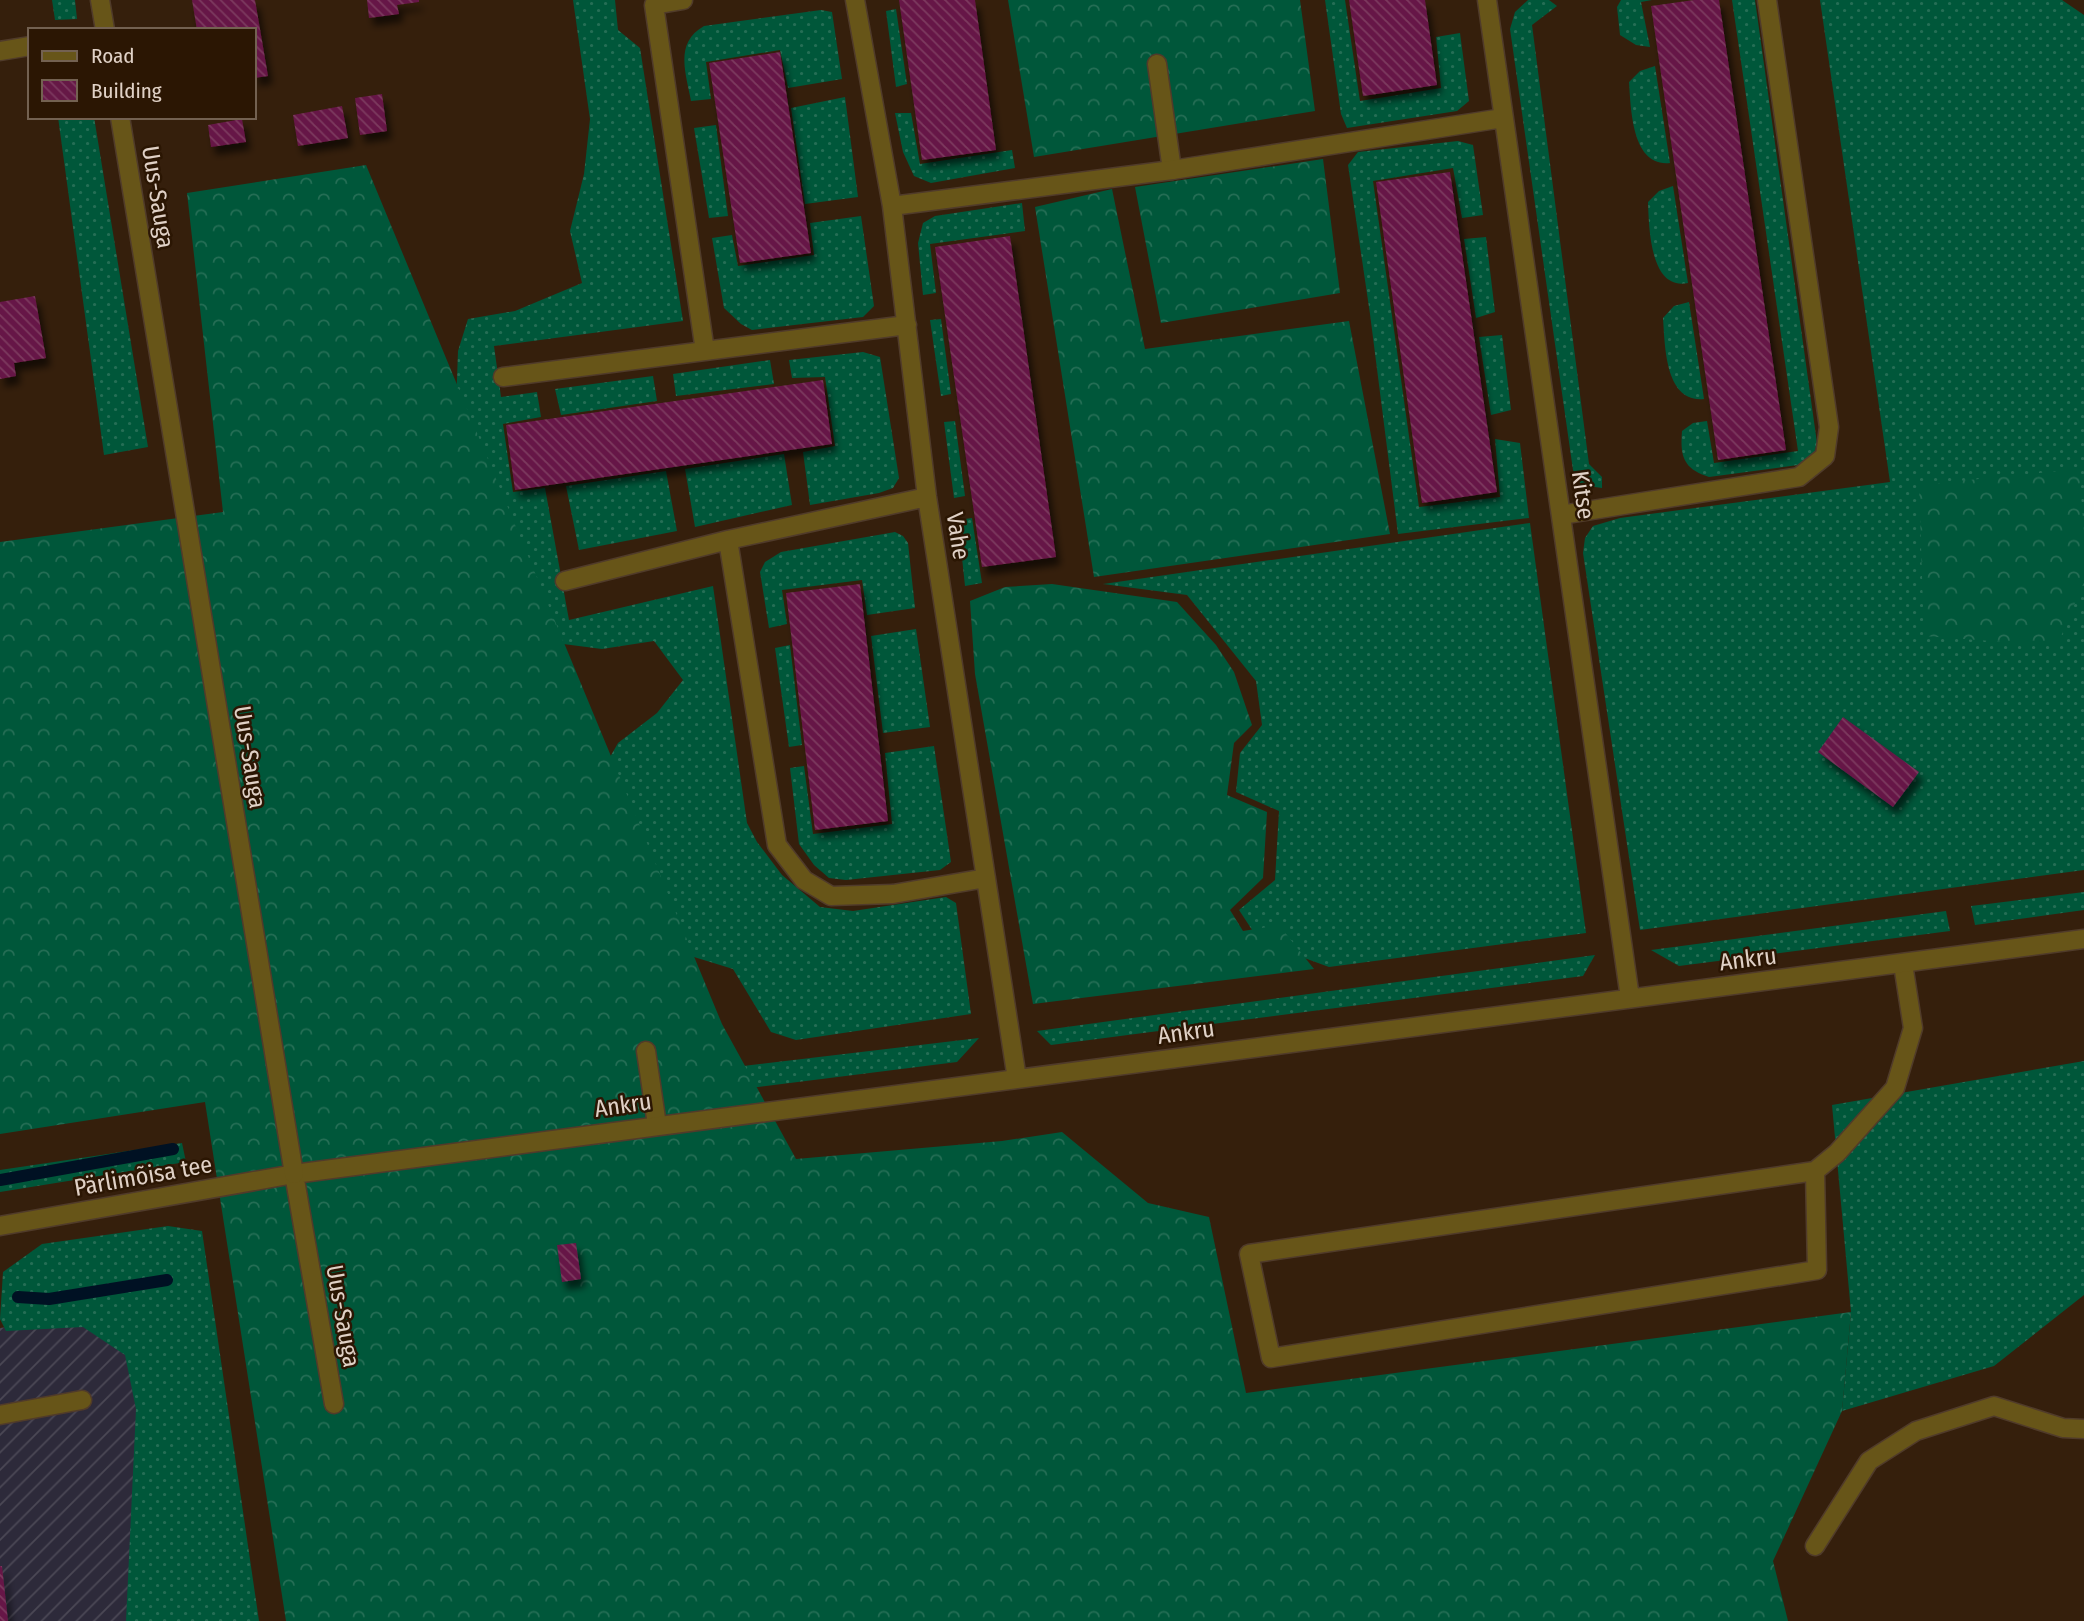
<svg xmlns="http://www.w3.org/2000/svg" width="2084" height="1621" font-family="'Fira Sans Condensed',sans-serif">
<defs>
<pattern id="industrial-furrows" width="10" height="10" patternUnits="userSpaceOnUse" patternTransform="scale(1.75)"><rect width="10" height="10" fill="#2d2a3a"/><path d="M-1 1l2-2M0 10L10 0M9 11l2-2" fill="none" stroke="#4b4855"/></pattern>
<pattern id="grass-dots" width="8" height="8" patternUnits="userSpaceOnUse" patternTransform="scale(1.75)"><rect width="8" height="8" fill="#00573a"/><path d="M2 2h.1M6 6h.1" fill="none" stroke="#256e55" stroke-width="1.8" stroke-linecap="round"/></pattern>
<pattern id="forest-crowns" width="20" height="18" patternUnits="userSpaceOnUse" patternTransform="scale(1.75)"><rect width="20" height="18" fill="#00573a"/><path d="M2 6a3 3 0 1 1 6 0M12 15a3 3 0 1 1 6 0" fill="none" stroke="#256e55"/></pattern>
<pattern id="building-back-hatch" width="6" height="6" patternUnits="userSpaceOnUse" patternTransform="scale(1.75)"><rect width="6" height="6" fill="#661846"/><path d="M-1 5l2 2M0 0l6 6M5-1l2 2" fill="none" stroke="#7c395f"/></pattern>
<filter id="shadow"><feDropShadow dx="4.5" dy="8" stdDeviation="3.5" flood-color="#0009"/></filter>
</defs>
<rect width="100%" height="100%" fill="#351f0c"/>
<!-- industrial -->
<path fill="url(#industrial-furrows)" d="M 174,1303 L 216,1621 L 0,1621 L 0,1328 Z"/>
<!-- grass -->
<path fill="url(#grass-dots)" d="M 52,0 L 75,0 L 77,19 L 55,20 Z
M 573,0 L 615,0 L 618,30 L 640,48 L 683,321 L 494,346 L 501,397 L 537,392 L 541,417 L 503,424 L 513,492 L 545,488 L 569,620 L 713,586 L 747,823 L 757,842 L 782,875 L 820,907 L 853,911 L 946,897 L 956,903 L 971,1014 L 796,1040 L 771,1032 L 733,969 L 655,945 L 596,782 L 618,743 L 657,713 L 683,680 L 654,641 L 602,649 L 532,640 L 455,435 L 458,351 L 468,319 L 515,311 L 582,283 L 570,231 L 584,174 L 590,119 Z
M 1325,0 L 1345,0 L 1360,101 L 1441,88 L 1436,37 L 1460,33 L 1469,101 L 1457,111 L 1347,128 L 1341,114 Z
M 1528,0 L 1549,0 L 1557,6 L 1532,25 L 1589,464 L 1602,477 L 1602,488 L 1581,485 L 1573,470 L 1510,29 L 1515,12 Z
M 1621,0 L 1652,0 L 1641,2 L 1650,47 L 1636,45 L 1620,35 L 1617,7 Z
M 1732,0 L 1755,0 L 1817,443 L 1813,457 L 1798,465 L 1709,477 C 1683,469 1680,456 1682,431 L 1693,423 L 1707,421 L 1714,463 L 1798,451 Z
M 1820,0 L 2062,0 L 2084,15 L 2084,870 L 1640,930 L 1583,553 L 1585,538 L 1593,526 L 1620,518 L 1890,482 Z
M 896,9 L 907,84 L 896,87 L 886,11 Z
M 821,10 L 832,12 L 842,79 L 788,88 L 780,50 L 706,62 L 711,99 L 691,101 C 686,73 674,43 704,26 Z
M 1655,66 L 1670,163 C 1632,167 1631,110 1629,82 L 1640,71 Z
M 845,97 L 858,197 L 805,204 L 791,108 Z
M 895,113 L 911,113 L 920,164 L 1012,150 L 1015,168 L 931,183 L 914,176 L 903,152 Z
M 58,117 L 94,117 L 148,447 L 104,455 Z
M 716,125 L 728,216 L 709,218 L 694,128 Z
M 1458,141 L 1473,145 L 1483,215 L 1462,218 L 1453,168 L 1373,181 L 1419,507 L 1500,497 L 1495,439 L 1520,443 L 1529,518 L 1398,534 L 1370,314 L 1348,165 L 1358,152 Z
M 1673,186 L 1688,283 C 1650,291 1649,228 1648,202 L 1659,191 Z
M 1022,203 L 1025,231 L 930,244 L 936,293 L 923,295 L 918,243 L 923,223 L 935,216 Z
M 861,216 L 874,306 L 863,317 L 752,330 L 741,324 L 724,308 L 712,238 L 732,235 L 738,266 L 814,255 L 810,223 Z
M 1486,237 L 1495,312 L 1476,318 L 1464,239 Z
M 1689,302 L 1704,399 C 1665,403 1665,346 1663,318 L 1674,306 Z
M 941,319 L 951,394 L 941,396 L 930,320 Z
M 1502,335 L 1511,410 L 1491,415 L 1479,337 Z
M 863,352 L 880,357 L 899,478 L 893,488 L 879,493 L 810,505 L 803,452 L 835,446 L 825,377 L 792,378 L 789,360 Z
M 770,360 L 774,384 L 676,396 L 673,374 Z
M 653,376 L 657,401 L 561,415 L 555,389 Z
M 955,421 L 965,496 L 954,498 L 944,422 Z
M 784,454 L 792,505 L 695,527 L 685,469 Z
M 666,471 L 677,531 L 579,550 L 566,486 Z
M 972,518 L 982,583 L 965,586 L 958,520 Z
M 1530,523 L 1586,933 L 1329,967 L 1260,942 L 1239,910 L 1275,880 L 1279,811 L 1236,792 L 1240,753 L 1262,725 L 1256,681 L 1187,595 L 1103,584 Z
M 895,532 L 903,536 L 908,543 L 915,608 L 867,615 L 862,580 L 782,590 L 787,624 L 769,628 L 760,572 L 765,562 L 781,552 Z
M 916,629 L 930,727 L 883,733 L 871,636 Z
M 790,645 L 802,745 L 789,747 L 775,648 Z
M 934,746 L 951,862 L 940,870 L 846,880 L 829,878 L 814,865 L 799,844 L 790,768 L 804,766 L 813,834 L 892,824 L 885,753 Z
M 2084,892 L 2084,910 L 1975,925 L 1971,906 Z
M 1946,911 L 1950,931 L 1679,966 L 1651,950 Z
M 1595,955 L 1583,976 L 1051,1045 L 1037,1031 Z
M 979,1038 L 957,1062 L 686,1096 L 668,1075 Z
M 2084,1061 L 2084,1295 L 1994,1366 L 1842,1411 L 1851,1312 L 1832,1105 Z
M 182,1143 L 186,1162 L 0,1192 L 0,1170 Z
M 168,1226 L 202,1231 L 259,1621 L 126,1621 L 136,1409 L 125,1355 L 83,1327 L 6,1331 L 0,1319 L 3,1272 L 42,1244 Z"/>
<!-- forest -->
<path fill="url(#forest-crowns)" d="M 1008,0 L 1300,0 L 1315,111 L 1034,157 Z
M 1323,159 L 1340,293 L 1161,323 L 1135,187 Z
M 366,165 L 722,1024 L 796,1159 L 1002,1141 L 1062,1132 L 1148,1203 L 1209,1217 L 1246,1393 L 1851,1312 L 1842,1411 L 1773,1561 L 1788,1621 L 286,1621 L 205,1102 L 0,1134 L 0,542 L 223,512 L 187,193 Z
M 1112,189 L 1145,349 L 1349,321 L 1390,534 L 1094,577 L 1035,207 Z
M 2079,469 L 2084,532 L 2084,582 L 2057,646 L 1924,636 L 1919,485 Z
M 1052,584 L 1177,602 L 1216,645 L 1234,672 L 1252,725 L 1234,743 L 1227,795 L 1267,812 L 1263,878 L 1230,910 L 1243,931 L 1279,925 L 1314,969 L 1033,1004 L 975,674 L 970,601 L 1005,587 Z"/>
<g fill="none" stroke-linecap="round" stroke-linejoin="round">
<!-- stream -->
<path stroke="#001123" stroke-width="12" d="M 0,1180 L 173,1149
M 18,1297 L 49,1299 L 167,1280"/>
</g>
<!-- building -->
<path fill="url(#building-back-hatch)" filter="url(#shadow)" d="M 192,0 L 255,0 L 268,76 L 254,78 L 254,30 L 197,30 Z
M 367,0 L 419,0 L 419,2 L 397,5 L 399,14 L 369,18 Z
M 899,0 L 975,0 L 996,150 L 922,160 Z
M 1349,0 L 1425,0 L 1437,85 L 1363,96 Z
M 1694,0 L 1719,0 L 1786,450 L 1718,460 L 1651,6 Z
M 780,52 L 811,253 L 740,263 L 709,63 Z
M 382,94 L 387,131 L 360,135 L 355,98 Z
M 342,106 L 348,138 L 298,146 L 293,115 Z
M 242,119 L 246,142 L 211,147 L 208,125 Z
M 1450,172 L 1497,492 L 1422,503 L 1376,182 Z
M 1010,236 L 1056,557 L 982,567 L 935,247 Z
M 35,296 L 46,358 L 14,363 L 16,376 L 0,379 L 0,302 Z
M 823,380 L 832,444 L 515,490 L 506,425 Z
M 860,584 L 888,821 L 815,830 L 786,593 Z
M 1843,717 L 1919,772 L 1893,807 L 1818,752 Z
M 576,1243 L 581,1279 L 562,1282 L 557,1245 Z
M 0,1566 L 2,1566 L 8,1621 L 0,1621 Z"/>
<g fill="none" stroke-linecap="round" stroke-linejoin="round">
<!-- service casing -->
<g stroke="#503b2a" stroke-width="21">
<path id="service" d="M 0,51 L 30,46
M 1157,64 L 1172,170
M 646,1051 L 657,1125
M 1815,1171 L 1817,1270 L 1271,1358 L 1249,1254 L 1815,1171 L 1837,1153 L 1895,1088 L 1913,1028 L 1903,964
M 0,1415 L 82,1400
M 1815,1546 L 1869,1461 L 1916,1431 L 1994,1406 L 2063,1428 L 2084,1429"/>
</g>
<!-- minor casing -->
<g stroke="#503b2a" stroke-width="21">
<path id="minor" d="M 683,0 L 654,5 L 705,351
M 855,0 L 892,206 L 927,497 L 1017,1079
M 1487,0 L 1630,998
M 892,206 L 1172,170 L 1503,118
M 503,377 L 907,325
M 1561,515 L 1799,477 L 1825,456 L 1829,427 L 1767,0
M 728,540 L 777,845 L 804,880 L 831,896 L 893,894 L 986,878
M 565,581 L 728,540 L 927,497
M 294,1174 L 334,1404
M 0,1226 L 294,1174 L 2084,939"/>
</g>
<!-- tertiary casing -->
<g stroke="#503b2a" stroke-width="21">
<path id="tertiary" d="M 100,0 L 105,30
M 120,117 L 294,1174"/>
</g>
<!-- service -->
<use href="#service" stroke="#675518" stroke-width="18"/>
<!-- minor -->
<use href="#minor" stroke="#675518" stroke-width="18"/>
<!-- tertiary -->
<use href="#tertiary" stroke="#675518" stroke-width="18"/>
</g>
<g text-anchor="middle" stroke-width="5" stroke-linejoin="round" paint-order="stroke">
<!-- street labels -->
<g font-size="24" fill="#e0d1c6" stroke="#2b1603">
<text transform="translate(158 197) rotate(81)" y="8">Uus-Sauga</text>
<text transform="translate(1583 495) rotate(82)" y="8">Kitse</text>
<text transform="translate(958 536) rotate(81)" y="8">Vahe</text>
<text transform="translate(250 757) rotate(81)" y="8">Uus-Sauga</text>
<text transform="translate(1748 959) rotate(-7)" y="8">Ankru</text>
<text transform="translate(1186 1032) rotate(-8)" y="8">Ankru</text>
<text transform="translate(623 1105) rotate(-8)" y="8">Ankru</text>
<text transform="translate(143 1176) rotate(-10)" y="8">Pärlimõisa tee</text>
<text transform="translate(343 1316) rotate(80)" y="8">Uus-Sauga</text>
</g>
</g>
<!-- legend -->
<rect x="28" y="28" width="228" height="91" fill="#2b1603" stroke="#736151" stroke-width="2"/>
<rect x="42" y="51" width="35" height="10" fill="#675518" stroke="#736151" stroke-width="2"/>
<text x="91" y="63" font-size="21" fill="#e0d1c6">Road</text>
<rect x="42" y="80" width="35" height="21" fill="url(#building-back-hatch)" stroke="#736151" stroke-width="2"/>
<text x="91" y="98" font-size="21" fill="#e0d1c6">Building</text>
</svg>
